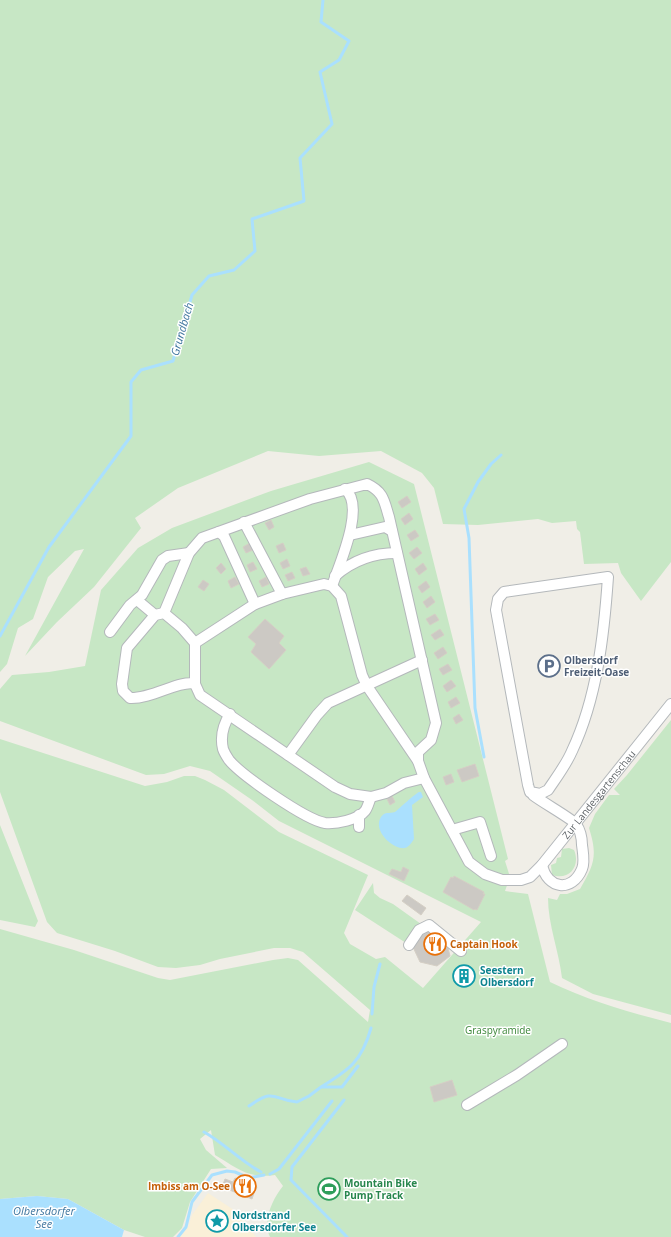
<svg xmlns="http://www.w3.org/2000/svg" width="671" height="1237" font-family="'Open Sans',sans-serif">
<rect width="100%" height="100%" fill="#f0eee7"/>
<!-- green -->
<path fill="#c7e7c5" d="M 0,0 L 671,0 L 671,562 L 641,601 L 621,573 L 618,563 L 584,564 L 580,532 L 577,529 L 576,521 L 552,523 L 538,519 L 478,525 L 443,524 L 434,488 L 422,473 L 381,451 L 319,456 L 268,451 L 178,488 L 135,518 L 141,528 L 94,587 L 57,622 L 25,656 L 84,549 L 75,551 L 48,577 L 33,619 L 18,628 L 7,664 L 0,672 Z
M 369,462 L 414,484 L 508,859 L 505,861 L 510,877 L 505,891 L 528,894 L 550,982 C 589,1001 629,1012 671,1023 L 671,1237 L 270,1237 C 262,1221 273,1198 283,1186 L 275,1175 C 248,1179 237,1168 215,1155 L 211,1130 L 200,1139 L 206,1150 L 227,1168 L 211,1169 L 190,1202 L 182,1228 L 173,1237 L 145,1237 L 124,1230 L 68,1199 L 37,1196 L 0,1199 L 0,929 L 74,950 L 158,978 L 170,980 L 273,960 L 288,958 L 298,960 L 368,1022 L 370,1010 L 303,952 L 290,948 L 274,948 L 220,959 L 200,965 L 176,968 L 158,967 L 115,951 L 57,933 L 47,922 L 0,792 L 0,739 L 145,786 L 167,782 L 184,776 L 195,776 L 205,780 L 224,790 L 279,832 L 368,875 L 344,933 L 350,944 L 376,959 L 385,957 L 423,988 L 481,922 L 279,821 L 252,800 L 210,771 L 190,766 L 164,774 L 146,775 L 0,721 L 0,689 L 12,675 L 49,672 L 85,666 L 101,590 L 138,548 L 172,528 L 271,491 Z
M 671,720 L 671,1015 L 593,994 L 562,978 C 559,951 548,925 548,898 L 557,900 L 560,894 L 567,894 L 580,889 C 594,865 598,856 589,828 L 595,814 L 609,795 L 620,795 L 614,789 L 627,775 Z
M 0,825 L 38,921 L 35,927 L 0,920 Z
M 569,848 L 574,850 C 581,866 569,881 552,875 L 551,865 L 556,863 L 557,858 L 561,857 L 562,849 Z
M 373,883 L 374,893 L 380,898 L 393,904 L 421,924 L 406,943 L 355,910 Z"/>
<!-- sand -->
<path fill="#faf0d8" d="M 208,1193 L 240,1214 L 256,1237 L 180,1237 L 188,1227 L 192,1215 Z"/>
<!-- water -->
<path fill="#aae0fe" d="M 419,792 L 421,792 L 423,797 L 412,805 L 414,839 C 412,842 409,847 405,848 C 394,850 372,831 381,817 C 385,811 389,814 395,812 C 398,810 412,796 419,792 Z
M 37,1196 L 68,1199 L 124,1230 L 122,1237 L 0,1237 L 0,1199 Z"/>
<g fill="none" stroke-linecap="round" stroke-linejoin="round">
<!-- stream -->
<path stroke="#aae0fe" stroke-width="3" d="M 0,636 L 49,547 L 131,436 L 131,382 L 141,370 L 173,361 L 192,295 L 209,276 L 234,270 L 255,251 L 252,219 L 304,201 L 300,158 L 332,124 L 320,72 L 339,60 L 349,41 L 321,22 L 323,0
M 484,757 L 475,708 L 469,538 L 464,509 L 478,482 L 491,464 L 501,455
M 372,1014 L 374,987 L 380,964
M 321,1087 C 349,1070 362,1061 371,1028
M 344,1100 L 292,1167 L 291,1180 L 347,1237
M 249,1106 C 276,1087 272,1100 297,1102 L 309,1096 L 321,1087 L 342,1087 L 358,1066
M 204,1132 C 224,1143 240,1161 261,1172
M 270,1174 L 279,1169 L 332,1101
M 178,1237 L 186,1227 L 192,1202 L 212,1175 L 227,1171 L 235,1172 L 249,1178 L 264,1175"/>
</g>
<!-- building -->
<path fill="#ccc9c4" stroke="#d5cfc5" d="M 407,496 L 411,502 L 402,508 L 398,502 Z
M 409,513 L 413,519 L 405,525 L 401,519 Z
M 271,520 L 274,527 L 269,530 L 265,523 Z
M 415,530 L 419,536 L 411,541 L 407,535 Z
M 250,543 L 253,550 L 246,553 L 243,547 Z
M 283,543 L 286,550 L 279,553 L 276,546 Z
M 417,547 L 422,553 L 414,559 L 409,553 Z
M 287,559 L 290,566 L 283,569 L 280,563 Z
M 253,562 L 257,569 L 250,572 L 247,565 Z
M 221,563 L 226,569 L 221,574 L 216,568 Z
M 423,563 L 427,569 L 419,575 L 415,569 Z
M 306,567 L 310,574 L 303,576 L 300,569 Z
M 292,572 L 295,578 L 288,581 L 285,575 Z
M 235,577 L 239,584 L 231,588 L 228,581 Z
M 266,577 L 269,584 L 262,587 L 259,581 Z
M 203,580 L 209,584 L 204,591 L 198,587 Z
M 426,581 L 430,587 L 422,593 L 418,587 Z
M 431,596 L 435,602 L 427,608 L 423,602 Z
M 435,614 L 439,620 L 430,625 L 426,619 Z
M 265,619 L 284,636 L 279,643 L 286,650 L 269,669 L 251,652 L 256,644 L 248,637 Z
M 440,629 L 444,635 L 435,640 L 431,635 Z
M 443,647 L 447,653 L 438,659 L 434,653 Z
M 448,664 L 452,670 L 443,675 L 439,669 Z
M 451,680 L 456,686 L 447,692 L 443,686 Z
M 456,697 L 460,703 L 451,708 L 448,702 Z
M 459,714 L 463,720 L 456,724 L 453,718 Z
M 475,764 L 479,776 L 462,782 L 457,770 Z
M 451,774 L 454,782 L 446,785 L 443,777 Z
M 392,796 L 395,802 L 390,805 L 387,799 Z
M 403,867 L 409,870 L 404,881 L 389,874 L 392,869 L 401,872 Z
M 454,876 L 484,892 L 483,894 L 485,894 L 477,910 L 475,909 L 474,910 L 443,892 L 451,877 L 453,878 Z
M 407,895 L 426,908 L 421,915 L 402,901 Z
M 427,931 L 433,937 L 438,937 L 440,943 L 448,948 L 450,956 L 437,966 L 420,962 L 412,945 L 420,932 Z
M 466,966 L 473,972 L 462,986 L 454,980 Z
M 452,1080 L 457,1095 L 434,1102 L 430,1087 Z
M 235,1178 L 257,1187 L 254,1193 L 232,1184 Z
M 225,1179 L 233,1182 L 232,1184 L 254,1193 L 252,1199 L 222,1187 Z"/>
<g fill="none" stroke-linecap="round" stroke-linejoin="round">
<!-- minor casing -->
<g stroke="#b4b8bb" stroke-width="12">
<g id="minor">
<path d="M 244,522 L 282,594"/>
<path d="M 219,532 L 224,536 L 255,604"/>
<path d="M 350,535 L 385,527 L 392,531"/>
<path d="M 335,576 C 353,560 373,553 397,553"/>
<path d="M 608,577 C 604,635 597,698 572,751 C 566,765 556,778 548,790 L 540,794 L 530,792 L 528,785 L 496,610 L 498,599 L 504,592 Z"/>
<path d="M 332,586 C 339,565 366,506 345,489"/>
<path d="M 137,600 L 155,615"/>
<path d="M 164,613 L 189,553 L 202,538 L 310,499 L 367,484 C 384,492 384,501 389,517 L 436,723 L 431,740 L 418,752 L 418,761"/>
<path d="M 110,632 L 130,605 L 142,595 L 162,560 L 168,556 L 189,553"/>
<path id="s1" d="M 195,643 L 255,604 L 282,594 L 324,584 L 332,586 L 341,596 L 362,675 L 367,686 L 418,761 L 424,778 L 469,862 L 485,874 L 502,880 L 521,880 L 530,877 L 542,865 L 671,704"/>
<path d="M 195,684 C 181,679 152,699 130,698 L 123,691 L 122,684 L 127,648 L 155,615 L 164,613 L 182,628 L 195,643 L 195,684 L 200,695 L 335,787 L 350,794 L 371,797 L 386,793 L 404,783 L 424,778"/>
<path d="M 230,714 C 223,725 220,736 223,749 C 224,752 227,757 229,760 C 241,775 306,820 325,823 C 336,824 358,820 365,811 C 368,807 369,801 371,797"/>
<path d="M 288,755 L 317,715 L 328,703 L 422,660"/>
<path d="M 533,795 C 542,802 572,819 576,824 C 580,830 582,838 582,845 C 583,853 585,862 582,869 C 572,893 547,889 542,865"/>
<path d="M 359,827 L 359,815"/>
<path d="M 452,830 L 480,822 L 491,856"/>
<path d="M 409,945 L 419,930 L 429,925 L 461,951"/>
<path d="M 467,1105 L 517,1075 L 562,1044"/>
</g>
</g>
<!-- minor -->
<use href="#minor" stroke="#fff" stroke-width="10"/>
</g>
<!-- icons -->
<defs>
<g id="parking-ring" transform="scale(1.15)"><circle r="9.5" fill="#fff" stroke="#5c6f8a" stroke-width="1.5"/><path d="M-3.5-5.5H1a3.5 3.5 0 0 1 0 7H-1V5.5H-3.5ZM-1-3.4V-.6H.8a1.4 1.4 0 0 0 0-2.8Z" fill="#5c6f8a"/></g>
<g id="restaurant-ring" transform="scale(1.15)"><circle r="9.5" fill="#fff" stroke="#e8710a" stroke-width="1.5"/><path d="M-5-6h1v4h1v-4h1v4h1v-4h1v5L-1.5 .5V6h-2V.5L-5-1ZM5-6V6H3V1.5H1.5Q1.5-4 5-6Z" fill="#e8710a"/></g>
<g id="building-ring" transform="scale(1.15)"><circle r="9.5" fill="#fff" stroke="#0f9aa8" stroke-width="1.5"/><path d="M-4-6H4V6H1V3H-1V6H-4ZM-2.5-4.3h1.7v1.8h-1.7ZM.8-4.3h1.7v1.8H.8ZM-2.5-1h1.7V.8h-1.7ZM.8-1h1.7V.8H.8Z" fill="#0f9aa8"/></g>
<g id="stadium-ring" transform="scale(1.15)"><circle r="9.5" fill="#fff" stroke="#2e9e5b" stroke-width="1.5"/><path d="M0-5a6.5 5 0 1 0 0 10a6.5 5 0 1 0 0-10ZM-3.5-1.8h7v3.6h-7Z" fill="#2e9e5b"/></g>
<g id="sight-ring" transform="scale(1.15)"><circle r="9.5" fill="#fff" stroke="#0f9aa8" stroke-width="1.5"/><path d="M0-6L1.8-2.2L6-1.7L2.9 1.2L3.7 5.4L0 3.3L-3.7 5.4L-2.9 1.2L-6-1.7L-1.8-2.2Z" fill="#0f9aa8"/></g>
</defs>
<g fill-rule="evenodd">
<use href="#parking-ring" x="549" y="666"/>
<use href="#restaurant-ring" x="435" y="944"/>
<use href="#building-ring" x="464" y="976"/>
<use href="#restaurant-ring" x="245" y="1186"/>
<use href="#stadium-ring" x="329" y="1189"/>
<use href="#sight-ring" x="217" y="1221"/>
</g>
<g text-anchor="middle" stroke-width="3" stroke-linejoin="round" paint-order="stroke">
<!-- service labels -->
<g font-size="10" font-weight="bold" fill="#4e5e75" stroke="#fff" text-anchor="start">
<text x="564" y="664">Olbersdorf<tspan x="564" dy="12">Freizeit-Oase</tspan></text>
</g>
<!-- street labels -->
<g font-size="10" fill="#5e6367" stroke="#fff">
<text dy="4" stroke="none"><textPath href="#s1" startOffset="637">Zur Landesgartenschau</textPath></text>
</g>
<!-- food labels -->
<g font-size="10" font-weight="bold" fill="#c56008" stroke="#fff" text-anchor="start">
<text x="450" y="948">Captain Hook</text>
<text x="230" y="1190" text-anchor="end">Imbiss am O-See</text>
</g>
<!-- culture labels -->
<g font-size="10" font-weight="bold" fill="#0d838f" stroke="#fff" text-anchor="start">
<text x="480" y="974">Seestern<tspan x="480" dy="12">Olbersdorf</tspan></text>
<text x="232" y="1219">Nordstrand<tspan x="232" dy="12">Olbersdorfer See</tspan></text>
</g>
<!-- park labels -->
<g font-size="10" fill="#3a8637" stroke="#fff">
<text x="498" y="1034">Graspyramide</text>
</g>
<!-- leisure labels -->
<g font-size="10" font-weight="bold" fill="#27864d" stroke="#fff" text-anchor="start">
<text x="344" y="1187">Mountain Bike<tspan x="344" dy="12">Pump Track</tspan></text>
</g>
<!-- water labels -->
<g font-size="11" font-style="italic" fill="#3f769f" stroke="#fff">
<text transform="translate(182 329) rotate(-74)" y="4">Grundbach</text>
<text x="44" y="1215">Olbersdorfer<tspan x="44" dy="13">See</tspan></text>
</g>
</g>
</svg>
